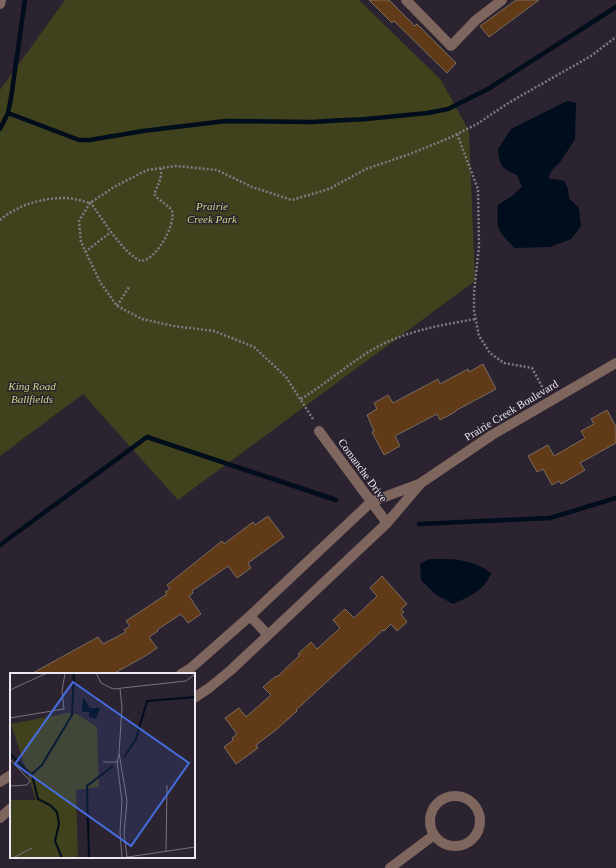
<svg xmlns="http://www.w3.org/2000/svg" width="616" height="868" font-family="Georgia,serif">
<rect width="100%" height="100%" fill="#2b232f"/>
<!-- green -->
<path fill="#40411d" d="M 65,0 L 359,0 L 441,80 L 469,131 L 475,281 L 178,500 L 83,394 L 0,456 L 0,90 Z"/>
<!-- water -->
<path fill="#000d1c" d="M 567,101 L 576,103 L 575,139 L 561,161 L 552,170 L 548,178 L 564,181 L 568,189 L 569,198 L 579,208 L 581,226 L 571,239 L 550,247 L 515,248 C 498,232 496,229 498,205 L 512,196 L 522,187 L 517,175 C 501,168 500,167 498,149 L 511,129 Z
M 429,559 C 453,559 470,558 491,573 C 485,590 469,597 453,604 L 435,594 L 421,580 L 420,564 Z"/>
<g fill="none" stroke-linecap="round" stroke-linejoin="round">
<!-- stream -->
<path stroke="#000d1c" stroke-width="4.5" d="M 8,113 L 79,140 L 90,140 L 143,131 L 225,121 L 310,122 L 366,119 L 428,113 L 448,109 L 488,89 L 616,7
M 0,129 L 8,113 L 11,98 L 25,0
M 419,524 L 550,518 L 616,498
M 0,545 L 147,437 L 336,500"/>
</g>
<!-- building -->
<path fill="#613a17" stroke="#7a6c61" d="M 369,0 L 389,0 L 415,26 L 417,24 L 456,63 L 447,73 L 394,21 L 392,23 Z
M 516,0 L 539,0 L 489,37 L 480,26 Z
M 483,364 L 496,389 L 455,411 L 455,412 L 440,420 L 437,414 L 395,436 L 400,446 L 384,455 L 372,432 L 374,431 L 367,415 L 377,409 L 374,403 L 388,395 L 393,403 L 438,379 L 440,384 L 468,369 L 469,372 Z
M 607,410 L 616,427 L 616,443 L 580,463 L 585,470 L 561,484 L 559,481 L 552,485 L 543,469 L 537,472 L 528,456 L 548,445 L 554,456 L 585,438 L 581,431 L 594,424 L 591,419 Z
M 268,516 L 284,537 L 248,563 L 251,568 L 237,578 L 228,566 L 192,591 L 193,593 L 189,596 L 201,614 L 188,623 L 181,614 L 157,630 L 158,631 L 149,637 L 157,648 L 147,655 L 113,674 L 31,674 L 98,637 L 103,644 L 126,632 L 124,630 L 130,626 L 126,621 L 167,594 L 165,592 L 170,589 L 167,585 L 222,541 L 224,544 L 253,522 L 255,525 Z
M 382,576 L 407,604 L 401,609 L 404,612 L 401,614 L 407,622 L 397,631 L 391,624 L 384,631 L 383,630 L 296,710 L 297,711 L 277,729 L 256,745 L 258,748 L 236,764 L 224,747 L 233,740 L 232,738 L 237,734 L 225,718 L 239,708 L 246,717 L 271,695 L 263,687 L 276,676 L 277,677 L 300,655 L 298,654 L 311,642 L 317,649 L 340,628 L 333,620 L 345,609 L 354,618 L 377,596 L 370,588 Z"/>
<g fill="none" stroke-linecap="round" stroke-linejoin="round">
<!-- path -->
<path stroke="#807a84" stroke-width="2.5" stroke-dasharray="2 2" stroke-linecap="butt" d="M 457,134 L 478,189 L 479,246 L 474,293 L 474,311 L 479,336 L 490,353 L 504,363 L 532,368 L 545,392
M 90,202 C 103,219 122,253 141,261 C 156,260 176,225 172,211 C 170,206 158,200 154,194 C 158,185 162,179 161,168
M 0,220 C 18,205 41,198 65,198 C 73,198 82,201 90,203
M 85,252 L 111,232
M 117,306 L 129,287
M 301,399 C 325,384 346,366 370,351 C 401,332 440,325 476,319
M 313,419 L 286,377 L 254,347 L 214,331 L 174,326 L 142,319 L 117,306 L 100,282 L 81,242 L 79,221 L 90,203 L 114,187 L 147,170 L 176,166 L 217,170 L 252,187 L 292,200 L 329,189 L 366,169 L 410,154 L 449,138 L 477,124 L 510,102 L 591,56 L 616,37"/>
<!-- minor -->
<path stroke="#7e665f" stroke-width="10" d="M 406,0 L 451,46 L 476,20 L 502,0
M 0,4 L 1,0
M 319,431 L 387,523
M 250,616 L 268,635
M 181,674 L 191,668 L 250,616 L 371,502 L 419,484
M 194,698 L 209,688 L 231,670 L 387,523 L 421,483 L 492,435 L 616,363
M 0,782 L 11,775
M430 821a25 25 0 1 1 50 0a25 25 0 1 1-50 0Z
M 0,818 L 11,808
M 390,868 L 434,835"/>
</g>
<g text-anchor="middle" stroke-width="3" stroke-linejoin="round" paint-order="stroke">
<!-- park labels -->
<g font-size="11" font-style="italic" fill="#d0d584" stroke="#2b232f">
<text x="212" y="210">Prairie<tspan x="212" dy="13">Creek Park</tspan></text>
<text x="32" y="390">King Road<tspan x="32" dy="13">Ballfields</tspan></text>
</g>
<!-- street labels -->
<g font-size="11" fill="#ece7f0" stroke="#2b232f">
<text transform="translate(511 410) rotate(-31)" y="4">Prairie Creek Boulevard</text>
<text transform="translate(363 470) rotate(54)" y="4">Comanche Drive</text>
</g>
</g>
<!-- overview -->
<g transform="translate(10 673)">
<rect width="185" height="185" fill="#2b232f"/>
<path d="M 57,40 L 67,41 L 87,54 L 89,114 L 66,117 L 68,185 L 0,185 L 0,127 L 26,127 L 1,51 Z" fill="#40411d"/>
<path d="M 73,24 L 80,35 L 90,35 L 86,46 L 79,44 L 79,39 L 72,39 Z" fill="#000d1c"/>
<path fill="none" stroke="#000d1c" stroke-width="2" d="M 0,81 L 22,102 L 28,126 L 40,132 L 47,139 L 49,151 L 45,168 L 52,185M 114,84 L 126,66 L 137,28 L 185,24M 22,101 L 32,92 L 62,42 L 64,0M 79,185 L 77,113 L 103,93"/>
<path fill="none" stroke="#78717c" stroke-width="1" d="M 86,0 L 91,10 L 103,16 L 176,8 L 185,1M 110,16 L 112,34 L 109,80 L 117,128 L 114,160 L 117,184M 0,17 L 37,0M 0,45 L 54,36 L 52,18 L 55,0M 109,81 L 107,89 L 112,128 L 110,159 L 112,185M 0,86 L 20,108 L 17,112 L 0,113M 93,89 L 109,89M 156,178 L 157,112M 3,185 L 22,175M 111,185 L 185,174"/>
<path fill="#466ddd" fill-opacity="0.15" stroke="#466ddd" stroke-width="2" d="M 63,9 L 179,90 L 121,173 L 5,91 Z"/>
<rect width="185" height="185" fill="none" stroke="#ece7f0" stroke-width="2"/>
</g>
</svg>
